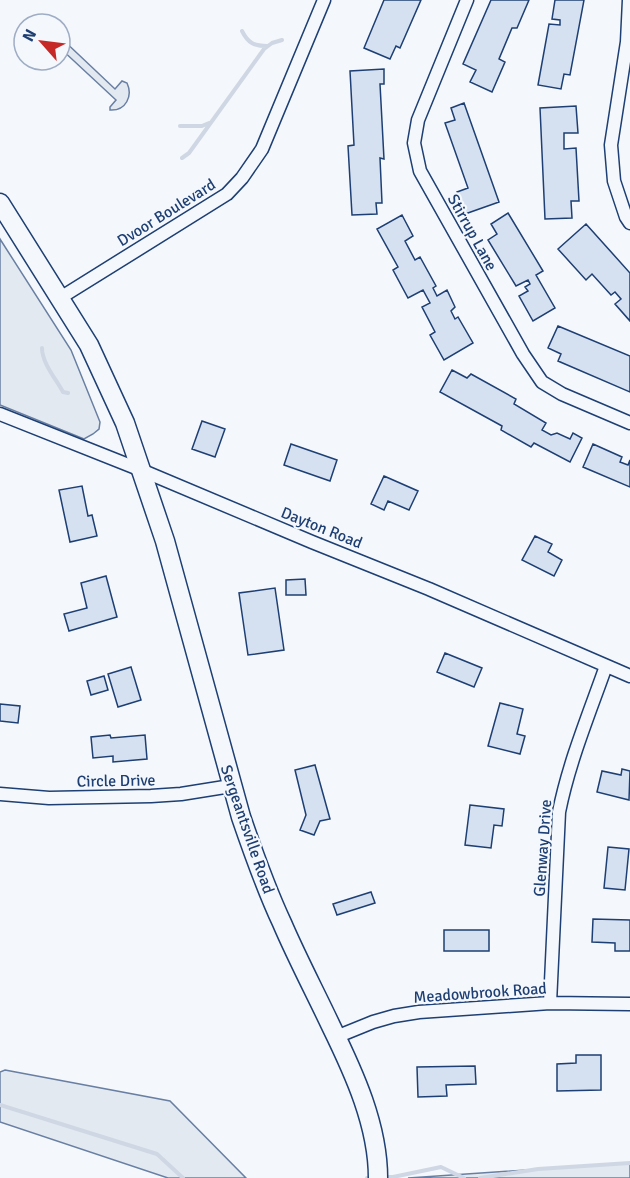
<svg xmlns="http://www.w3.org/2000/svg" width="630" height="1178" font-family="Signika,sans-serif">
<rect width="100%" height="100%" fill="#f4f7fb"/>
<!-- green -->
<path fill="#e3e9f0" stroke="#687fa3" stroke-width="1.5" d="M 60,37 L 115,89 L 122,81 L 127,83 C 133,96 126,111 110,110 L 110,107 L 116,100 L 60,48 Z
M 0,239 L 71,350 L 100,422 L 99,429 L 93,434 L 84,439 L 0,405 Z
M 5,1070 L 170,1101 L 246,1178 L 168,1178 L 0,1122 L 0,1072 Z
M 630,1163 L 630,1178 L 408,1178 Z"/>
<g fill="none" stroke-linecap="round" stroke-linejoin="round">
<!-- stream -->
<path stroke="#cfd7e4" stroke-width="4" d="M 242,31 C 248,43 254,46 267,46
M 180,126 L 202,126 L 209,123
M 182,158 L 189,153 L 264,49 L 272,43 L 282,40
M 42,348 C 42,363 56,379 63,392 L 68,393
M 0,1105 L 157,1154 L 183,1178
M 388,1177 L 393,1177 L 441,1167 L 464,1178
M 367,1178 L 368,1178
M 480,1178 L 538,1169 L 630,1163"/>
</g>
<!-- building -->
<path fill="#d5e0f0" stroke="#1d3f73" stroke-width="1.5" d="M 384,0 L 421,0 L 400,48 L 396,46 L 390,59 L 364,48 Z
M 491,0 L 529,0 L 517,28 L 512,28 L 499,59 L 505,62 L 492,92 L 470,82 L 476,70 L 463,64 Z
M 555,0 L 584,0 L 570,75 L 564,74 L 561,89 L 538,85 L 549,24 L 560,25 L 560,20 L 552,19 Z
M 384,69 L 384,84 L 380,84 L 384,159 L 380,158 L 382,203 L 376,203 L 377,214 L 352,215 L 348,146 L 354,145 L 350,71 Z
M 464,103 L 499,202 L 465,214 L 457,192 L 468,188 L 445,123 L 455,120 L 451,108 Z
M 576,106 L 578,133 L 564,133 L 564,149 L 576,148 L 579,201 L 571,201 L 572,218 L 545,219 L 540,108 Z
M 508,213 L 543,271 L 536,275 L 555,308 L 533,321 L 519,296 L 528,291 L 525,287 L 530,284 L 528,280 L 516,286 L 488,240 L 497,234 L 491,224 Z
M 402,215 L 413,236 L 405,241 L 415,260 L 420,257 L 436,286 L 433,288 L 437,296 L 447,290 L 455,307 L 451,311 L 455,319 L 458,317 L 473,343 L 444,360 L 430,335 L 435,332 L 422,307 L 430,303 L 423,290 L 408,298 L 393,270 L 398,267 L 377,229 Z
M 586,224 L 630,273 L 630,321 L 615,304 L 621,299 L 615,292 L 611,295 L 592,274 L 586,280 L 558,249 Z
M 558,326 L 630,356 L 630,392 L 558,361 L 561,354 L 548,348 Z
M 452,370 L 467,378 L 471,374 L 516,399 L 514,404 L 546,423 L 542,430 L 551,435 L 557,433 L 570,439 L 573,433 L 582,438 L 570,462 L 534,443 L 531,447 L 501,430 L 502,426 L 440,392 Z
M 202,421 L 225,429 L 215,457 L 192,449 Z
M 291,444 L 337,460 L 330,481 L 284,465 Z
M 593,444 L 622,457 L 620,462 L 628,465 L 630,460 L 630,487 L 583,467 Z
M 384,476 L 418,491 L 409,510 L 388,501 L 384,510 L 371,504 Z
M 82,486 L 88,516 L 92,515 L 97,536 L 70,542 L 59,490 Z
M 535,536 L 552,544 L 548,552 L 562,560 L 554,576 L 522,560 Z
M 106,576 L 117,617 L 69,631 L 64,614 L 87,608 L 81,583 Z
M 305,579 L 306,595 L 286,595 L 286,580 Z
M 275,588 L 284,650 L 248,655 L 239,593 Z
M 445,653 L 482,668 L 474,687 L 437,672 Z
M 131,667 L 141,700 L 118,707 L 108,674 Z
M 104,676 L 108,690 L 91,695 L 87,681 Z
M 500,703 L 523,709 L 517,734 L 525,736 L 520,754 L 488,746 Z
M 0,704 L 20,706 L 18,723 L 0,721 Z
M 110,735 L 111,738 L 145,735 L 147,759 L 113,762 L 113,756 L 93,758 L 91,737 Z
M 315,765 L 330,819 L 320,821 L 314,835 L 300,830 L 306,815 L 295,770 Z
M 622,769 L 630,771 L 629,800 L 597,792 L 602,771 L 621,775 Z
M 470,805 L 504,809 L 502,826 L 494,825 L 491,848 L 465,845 Z
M 608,847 L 629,849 L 625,890 L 604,888 Z
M 371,892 L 375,903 L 337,915 L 333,904 Z
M 593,919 L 630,920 L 630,951 L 615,951 L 615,943 L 592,942 Z
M 444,930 L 489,930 L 489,951 L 444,951 Z
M 576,1055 L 601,1055 L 601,1090 L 557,1091 L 557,1064 L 576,1063 Z
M 475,1066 L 476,1084 L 446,1085 L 447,1096 L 418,1097 L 417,1067 Z"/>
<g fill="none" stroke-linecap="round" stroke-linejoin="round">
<!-- street casing -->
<g stroke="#1d3f73" stroke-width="15">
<path id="street" d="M 467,0 L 418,120 L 414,143 L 420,171 L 523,354 L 542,382 L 562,394 L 630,423
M 629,0 L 627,42 L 611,145 L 614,181 L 626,217 L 630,223
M 60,298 L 227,194 L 242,178 L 262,149 L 324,0
M 0,414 L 141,470 L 312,542 L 429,589 L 630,676
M 0,794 L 49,798 L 151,796 L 181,794 L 231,786
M 550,1003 L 559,812 C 569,762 589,714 606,666
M 336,1037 L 373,1022 L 394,1016 L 419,1012 L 550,1003 L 630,1004"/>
</g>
<!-- secondary casing -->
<g stroke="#1d3f73" stroke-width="21">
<path id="secondary" d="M 0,203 L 89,345 L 125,423 L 165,541 L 241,817 C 253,852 266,889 282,923 C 297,958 315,992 331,1026 C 354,1073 378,1125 378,1178"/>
</g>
<!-- street -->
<use href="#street" stroke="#f4f7fb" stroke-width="12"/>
<!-- secondary -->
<use href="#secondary" stroke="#f4f7fb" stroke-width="18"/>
</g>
<g text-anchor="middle" stroke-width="4.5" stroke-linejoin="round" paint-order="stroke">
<!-- street labels -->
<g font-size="16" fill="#1d3f73" stroke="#f4f7fb">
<text transform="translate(166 212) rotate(-32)" y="6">Dvoor Boulevard</text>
<text transform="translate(473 232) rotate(61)" y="6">Stirrup Lane</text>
<text transform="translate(322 527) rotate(22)" y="6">Dayton Road</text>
<text transform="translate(116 780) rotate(-1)" y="6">Circle Drive</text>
<text transform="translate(248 829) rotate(71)" y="6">Sergeantsville Road</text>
<text transform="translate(542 848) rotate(-86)" y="6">Glenway Drive</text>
<text transform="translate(480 992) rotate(-4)" y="6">Meadowbrook Road</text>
</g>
</g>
<!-- north arrow -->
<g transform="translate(42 42) rotate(298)"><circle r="28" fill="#f4f7fb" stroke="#9eadc5" stroke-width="1.5"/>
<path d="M0-4.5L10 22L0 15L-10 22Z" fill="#c62828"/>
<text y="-9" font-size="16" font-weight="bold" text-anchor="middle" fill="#1d3f73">N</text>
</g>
</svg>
